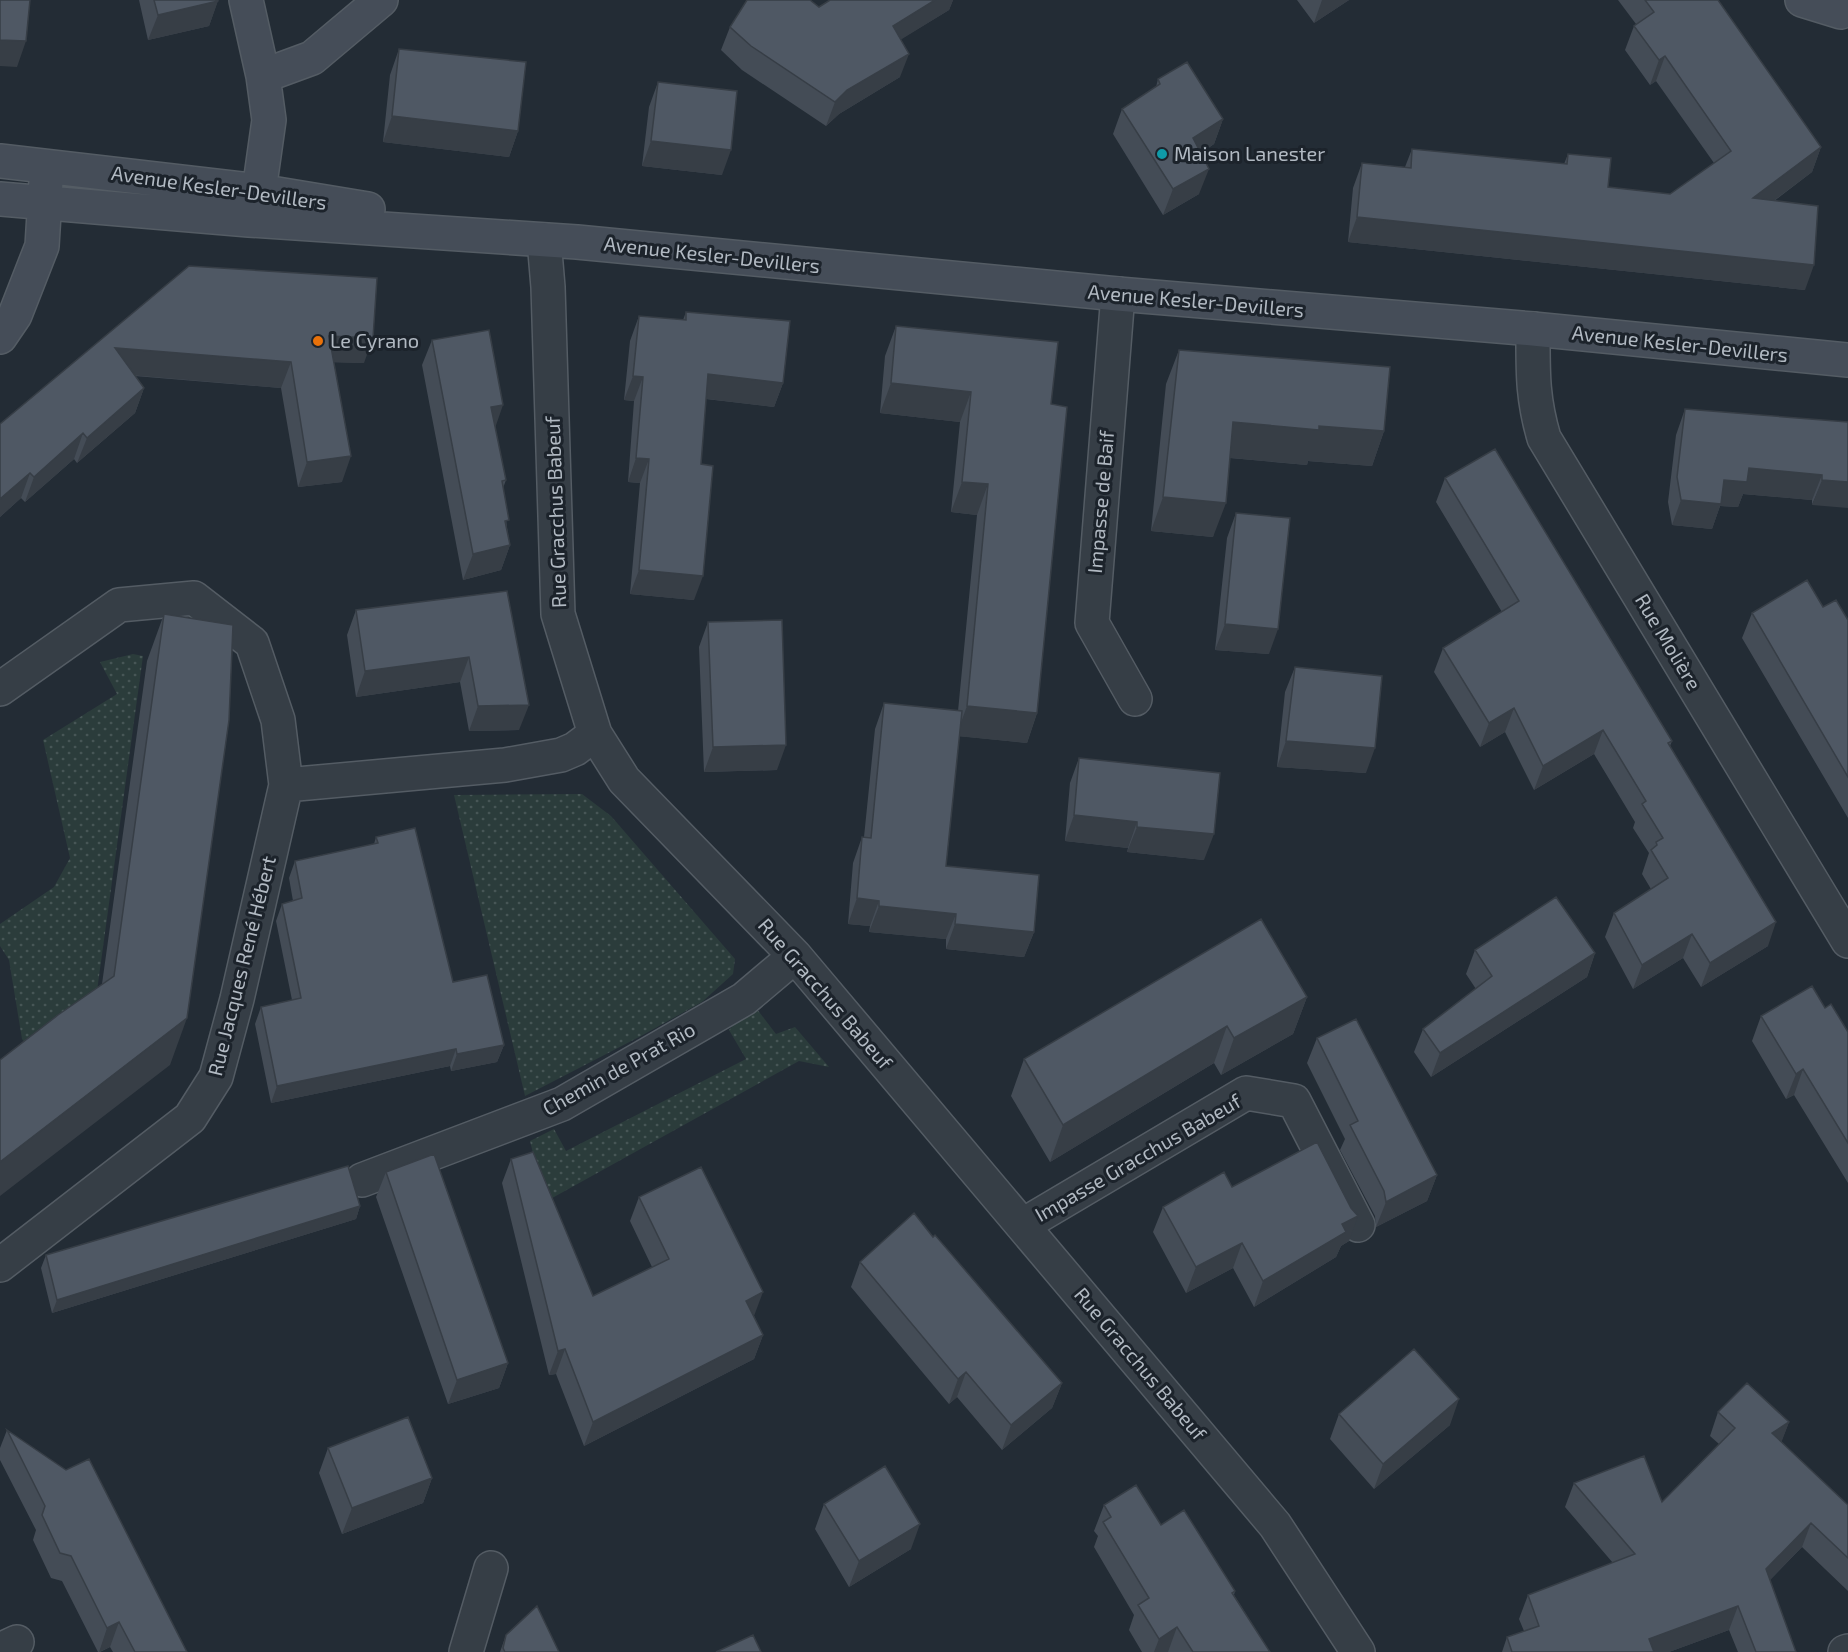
<svg xmlns="http://www.w3.org/2000/svg" width="1848" height="1652" font-family="'Exo 2',sans-serif">
<defs>
<pattern id="grass-dots" width="8" height="8" patternUnits="userSpaceOnUse" patternTransform="scale(1.5)"><rect width="8" height="8" fill="#2b3c3b"/><path d="M2 2h.1M6 6h.1" fill="none" stroke="#475656" stroke-width="1.8" stroke-linecap="round"/></pattern>
</defs>
<rect width="100%" height="100%" fill="#232c35"/>
<!-- grass -->
<path fill="url(#grass-dots)" d="M 133,654 L 143,656 L 93,1020 L 37,1060 L 22,1039 L 9,960 L 0,946 L 0,924 L 54,887 L 70,858 L 43,740 L 117,694 L 100,662 Z
M 582,794 L 611,816 L 735,959 L 733,974 L 702,1002 L 641,1036 L 525,1096 L 454,795 Z
M 753,1004 L 776,1034 L 795,1027 L 829,1067 L 799,1061 L 545,1202 L 530,1141 L 554,1129 L 566,1151 L 746,1059 L 729,1030 Z"/>
<g fill="none" stroke-linecap="round" stroke-linejoin="round">
<!-- street casing -->
<g stroke="#545c64" stroke-width="36">
<path id="street" d="M 544,240 L 548,287 L 558,614 L 595,734 L 624,780 L 795,956 L 1275,1525 L 1358,1652
M 1118,294 L 1092,623 L 1135,699
M 1533,329 C 1533,371 1532,397 1544,438 L 1848,941
M 0,689 L 119,605 L 194,598 L 252,643 L 278,720 L 286,785
M 362,1180 L 562,1104 L 744,999 L 795,956
M 1023,1225 L 1246,1093 L 1294,1101 L 1358,1225
M 0,1265 L 190,1118 L 216,1077 L 237,999 L 286,785 L 505,765 L 561,755 L 575,749 L 595,734
M 0,1650 L 17,1642
M 466,1652 L 491,1568
M 1845,1652 L 1848,1651"/>
</g>
<!-- secondary casing -->
<g stroke="#545c64" stroke-width="36">
<path id="secondary" d="M 246,0 L 263,76 L 269,120 L 259,191 L 251,212
M 1802,0 L 1841,12
M 263,76 L 312,58 L 381,0
M 0,161 L 259,191 L 368,209
M 0,199 L 249,220 L 577,242 L 1118,294 L 1533,329 L 1848,360
M 0,337 L 15,315 L 42,246 L 46,181"/>
</g>
<!-- street -->
<use href="#street" stroke="#363e46" stroke-width="33"/>
<!-- secondary -->
<use href="#secondary" stroke="#454d58" stroke-width="33"/>
</g>
<!-- wall -->
<path fill="#444c56" d="M 139,0 L 218,0 L 209,26 L 148,40 Z
M 830,0 L 953,0 L 949,10 L 901,39 L 900,77 L 839,114 L 826,126 L 742,70 L 721,50 L 730,27 L 819,7 Z
M 1297,0 L 1349,0 L 1314,23 Z
M 1618,0 L 1718,0 L 1821,147 L 1812,172 L 1774,201 L 1805,290 L 1348,242 L 1353,188 L 1362,163 L 1405,167 L 1412,149 L 1564,164 L 1568,154 L 1608,187 L 1670,194 L 1714,163 L 1656,81 L 1650,85 L 1625,50 L 1634,26 L 1636,24 Z
M 399,49 L 518,131 L 509,157 L 383,142 L 390,75 Z
M 1158,79 L 1223,119 L 1214,144 L 1201,153 L 1199,194 L 1163,215 L 1113,134 L 1122,109 L 1156,87 Z
M 658,82 L 722,175 L 642,166 L 649,107 Z
M 189,266 L 364,363 L 333,362 L 342,482 L 298,487 L 281,388 L 135,376 L 144,388 L 135,413 L 77,463 L 74,459 L 25,502 L 21,498 L 0,517 L 0,424 Z
M 686,312 L 783,383 L 774,407 L 706,399 L 701,464 L 694,600 L 630,594 L 640,483 L 628,482 L 634,401 L 624,400 L 630,341 L 639,316 L 683,320 Z
M 896,326 L 1051,404 L 1037,713 L 1027,743 L 959,736 L 946,866 L 1034,932 L 1024,957 L 946,949 L 946,939 L 869,932 L 870,926 L 848,924 L 853,863 L 862,837 L 864,837 L 875,729 L 884,703 L 958,711 L 977,515 L 951,512 L 960,422 L 880,413 L 885,356 Z
M 432,340 L 495,427 L 506,480 L 503,488 L 507,528 L 510,545 L 501,570 L 463,580 L 422,365 Z
M 1179,350 L 1384,431 L 1372,466 L 1308,461 L 1307,465 L 1230,458 L 1213,537 L 1151,531 L 1166,384 Z
M 1685,409 L 1848,422 L 1812,505 L 1812,500 L 1743,494 L 1738,507 L 1720,506 L 1712,529 L 1672,525 L 1668,502 L 1676,435 Z
M 1445,478 L 1672,741 L 1670,746 L 1768,946 L 1701,987 L 1683,958 L 1633,989 L 1605,937 L 1614,913 L 1651,889 L 1642,874 L 1649,853 L 1633,828 L 1635,822 L 1594,754 L 1534,790 L 1505,732 L 1480,747 L 1434,672 L 1443,648 L 1502,612 L 1436,502 Z
M 1236,513 L 1269,654 L 1215,650 L 1227,538 Z
M 507,591 L 519,730 L 469,731 L 460,682 L 356,697 L 347,635 L 356,610 Z
M 1823,607 L 1848,620 L 1848,818 L 1742,638 L 1752,613 Z
M 164,614 L 170,1065 L 102,984 L 147,661 Z
M 708,622 L 777,770 L 704,772 L 699,647 Z
M 1295,667 L 1366,773 L 1277,767 L 1285,692 Z
M 1079,758 L 1204,860 L 1127,852 L 1128,848 L 1065,841 L 1070,783 Z
M 376,837 L 453,982 L 504,1045 L 497,1062 L 451,1071 L 450,1066 L 271,1103 L 255,1024 L 261,1007 L 292,1000 L 276,921 L 282,904 L 293,901 L 289,878 L 295,861 L 374,844 Z
M 1475,950 L 1595,953 L 1587,977 L 1431,1077 L 1414,1052 L 1423,1029 L 1476,989 L 1466,974 Z
M 1307,997 L 1293,1034 L 1221,1075 L 1214,1063 L 1050,1162 L 1011,1096 L 1024,1059 Z
M 1825,1008 L 1848,1032 L 1848,1183 L 1794,1095 L 1786,1099 L 1752,1041 L 1761,1016 Z
M 1317,1038 L 1437,1175 L 1427,1201 L 1376,1227 L 1375,1216 L 1340,1150 L 1345,1139 L 1307,1063 Z
M 511,1159 L 593,1296 L 652,1267 L 630,1221 L 639,1197 L 754,1316 L 763,1335 L 754,1359 L 584,1446 L 556,1374 L 549,1375 L 502,1183 Z
M 386,1172 L 508,1363 L 499,1388 L 448,1404 L 376,1197 Z
M 1232,1187 L 1349,1241 L 1341,1246 L 1336,1257 L 1254,1307 L 1233,1268 L 1186,1293 L 1153,1232 L 1163,1207 Z
M 360,1206 L 356,1219 L 52,1313 L 41,1268 L 46,1255 Z
M 933,1237 L 1062,1383 L 1052,1408 L 1002,1450 L 957,1397 L 949,1404 L 851,1287 L 860,1262 Z
M 1718,1412 L 1789,1422 L 1781,1442 L 1848,1505 L 1848,1591 L 1802,1547 L 1770,1580 L 1796,1652 L 1738,1652 L 1729,1630 L 1669,1652 L 1502,1652 L 1507,1637 L 1524,1631 L 1519,1619 L 1528,1595 L 1613,1563 L 1565,1507 L 1574,1483 L 1662,1502 L 1719,1444 L 1710,1436 Z
M 1339,1414 L 1450,1425 L 1374,1489 L 1330,1439 Z
M 7,1430 L 187,1652 L 113,1652 L 110,1647 L 100,1652 L 98,1652 L 62,1581 L 51,1578 L 33,1540 L 36,1530 L 0,1460 L 0,1448 Z
M 328,1448 L 432,1478 L 423,1503 L 342,1534 L 319,1473 Z
M 824,1504 L 911,1549 L 849,1587 L 815,1529 Z
M 1104,1505 L 1161,1525 L 1235,1591 L 1234,1595 L 1270,1652 L 1142,1652 L 1129,1630 L 1134,1615 L 1094,1547 L 1098,1536 L 1094,1531 Z
M 506,1635 L 559,1652 L 500,1652 Z"/>
<!-- shaded-wall -->
<path fill="#373e46" d="M 935,0 L 953,0 L 949,10 L 884,50 L 893,26 Z
M 1322,0 L 1349,0 L 1314,23 Z
M 218,1 L 209,26 L 148,40 L 158,15 Z
M 0,40 L 26,41 L 17,67 L 0,66 Z
M 909,54 L 900,77 L 839,114 L 826,126 L 835,102 L 847,90 Z
M 1665,56 L 1656,81 L 1650,85 L 1659,60 Z
M 392,116 L 518,131 L 509,157 L 383,142 Z
M 1223,119 L 1214,144 L 1184,164 L 1193,138 Z
M 651,141 L 731,150 L 722,175 L 642,166 Z
M 1821,147 L 1812,172 L 1744,223 L 1753,198 Z
M 1209,169 L 1199,194 L 1163,215 L 1173,189 Z
M 1357,217 L 1814,265 L 1805,290 L 1348,242 Z
M 329,336 L 373,338 L 364,363 L 319,362 Z
M 115,348 L 291,362 L 281,388 L 106,373 Z
M 708,374 L 783,383 L 774,407 L 699,398 Z
M 633,376 L 643,377 L 634,401 L 624,400 Z
M 891,383 L 971,392 L 960,422 L 880,413 Z
M 144,388 L 135,413 L 77,463 L 87,438 Z
M 503,405 L 494,431 L 491,407 Z
M 1233,422 L 1319,426 L 1384,431 L 1372,466 L 1308,461 L 1307,465 L 1221,457 Z
M 83,433 L 74,459 L 25,502 L 34,477 Z
M 351,456 L 342,482 L 298,487 L 307,462 Z
M 636,458 L 649,459 L 640,483 L 628,482 Z
M 1749,468 L 1822,475 L 1812,500 L 1743,494 L 1738,507 L 1720,506 L 1712,529 L 1672,525 L 1681,500 Z
M 30,473 L 21,498 L 0,517 L 0,499 Z
M 1822,480 L 1848,482 L 1848,508 L 1812,505 Z
M 962,482 L 988,484 L 977,515 L 951,512 Z
M 1163,497 L 1226,503 L 1213,537 L 1151,531 Z
M 510,545 L 501,570 L 463,580 L 473,554 Z
M 639,570 L 703,576 L 694,600 L 630,594 Z
M 1225,624 L 1278,629 L 1269,654 L 1215,650 Z
M 469,657 L 460,682 L 356,697 L 365,671 Z
M 529,705 L 519,730 L 469,731 L 478,706 Z
M 967,706 L 1037,713 L 1027,743 L 956,736 Z
M 1514,708 L 1505,732 L 1480,747 L 1489,723 Z
M 1603,730 L 1594,754 L 1534,790 L 1543,766 Z
M 1286,741 L 1375,748 L 1366,773 L 1277,767 Z
M 786,745 L 777,770 L 704,772 L 713,747 Z
M 1074,815 L 1137,822 L 1128,848 L 1065,841 Z
M 1137,827 L 1214,834 L 1204,860 L 1127,852 Z
M 857,898 L 879,901 L 870,926 L 848,924 Z
M 879,906 L 956,914 L 946,939 L 869,932 Z
M 1776,922 L 1768,946 L 1701,987 L 1710,963 Z
M 955,924 L 1034,932 L 1024,957 L 946,949 Z
M 1692,934 L 1683,958 L 1633,989 L 1642,965 Z
M 1595,953 L 1587,977 L 1431,1077 L 1440,1053 Z
M 1307,997 L 1293,1034 L 1221,1075 L 1234,1038 Z
M 187,1018 L 170,1065 L 0,1196 L 0,1162 Z
M 1227,1026 L 1214,1063 L 1050,1162 L 1063,1125 Z
M 504,1045 L 497,1062 L 451,1071 L 457,1054 Z
M 456,1049 L 450,1066 L 271,1103 L 277,1086 Z
M 1803,1069 L 1794,1095 L 1786,1099 L 1796,1074 Z
M 1437,1175 L 1427,1201 L 1376,1227 L 1386,1202 Z
M 360,1206 L 356,1219 L 52,1313 L 57,1300 Z
M 1358,1216 L 1349,1241 L 1341,1246 L 1336,1257 L 1254,1307 L 1263,1281 L 1342,1224 Z
M 1242,1243 L 1233,1268 L 1186,1293 L 1196,1267 Z
M 763,1292 L 754,1316 L 746,1301 Z
M 763,1335 L 754,1359 L 584,1446 L 593,1422 Z
M 565,1349 L 556,1374 L 549,1375 L 558,1351 Z
M 508,1363 L 499,1388 L 448,1404 L 457,1380 Z
M 966,1372 L 957,1397 L 949,1404 L 958,1379 Z
M 1062,1383 L 1052,1408 L 1002,1450 L 1011,1425 Z
M 1459,1399 L 1450,1425 L 1374,1489 L 1383,1464 Z
M 1789,1422 L 1780,1446 L 1772,1433 Z
M 432,1478 L 423,1503 L 342,1534 L 352,1508 Z
M 1811,1523 L 1802,1547 L 1757,1593 L 1766,1569 Z
M 920,1524 L 911,1549 L 849,1587 L 859,1561 Z
M 1738,1606 L 1729,1630 L 1669,1652 L 1644,1652 L 1649,1639 Z
M 119,1622 L 110,1647 L 99,1652 L 107,1628 Z
M 1177,1627 L 1168,1652 L 1154,1652 L 1159,1639 Z"/>
<!-- building -->
<path fill="#4f5864" stroke="#373e46" stroke-width="1.5" d="M 0,0 L 30,0 L 26,41 L 0,40 Z
M 154,0 L 218,0 L 218,1 L 158,15 Z
M 747,0 L 810,0 L 819,7 L 830,0 L 935,0 L 893,26 L 909,54 L 847,90 L 835,102 L 751,46 L 730,27 Z
M 1645,0 L 1718,0 L 1821,147 L 1753,198 L 1818,206 L 1814,265 L 1357,217 L 1362,163 L 1411,168 L 1412,149 L 1567,164 L 1568,154 L 1611,158 L 1608,187 L 1670,194 L 1731,151 L 1665,56 L 1659,60 L 1634,26 L 1654,12 Z
M 399,49 L 526,62 L 518,131 L 392,116 Z
M 1187,62 L 1223,119 L 1193,138 L 1209,169 L 1173,189 L 1122,109 L 1160,84 L 1158,79 Z
M 658,82 L 737,91 L 731,150 L 651,141 Z
M 189,266 L 377,278 L 373,338 L 329,336 L 351,456 L 307,462 L 291,362 L 115,348 L 144,388 L 87,438 L 83,433 L 34,477 L 30,473 L 0,499 L 0,424 Z
M 686,312 L 790,321 L 783,383 L 708,374 L 701,464 L 713,466 L 703,576 L 639,570 L 649,459 L 636,458 L 643,377 L 633,376 L 639,316 L 686,320 Z
M 896,326 L 1058,342 L 1051,404 L 1067,407 L 1037,713 L 967,706 L 988,484 L 962,482 L 971,392 L 891,383 Z
M 489,330 L 503,405 L 491,407 L 506,480 L 502,481 L 509,520 L 505,521 L 510,545 L 473,554 L 432,340 Z
M 1179,350 L 1390,367 L 1384,431 L 1319,426 L 1319,430 L 1233,422 L 1226,503 L 1163,497 Z
M 1685,409 L 1848,422 L 1848,482 L 1822,480 L 1822,475 L 1749,468 L 1747,482 L 1724,480 L 1721,504 L 1681,500 L 1677,477 Z
M 1495,449 L 1672,741 L 1668,743 L 1776,922 L 1710,963 L 1692,934 L 1642,965 L 1614,913 L 1668,878 L 1651,850 L 1657,845 L 1656,842 L 1663,838 L 1642,804 L 1646,801 L 1603,730 L 1543,766 L 1514,708 L 1489,723 L 1443,648 L 1519,601 L 1445,478 Z
M 1236,513 L 1290,518 L 1278,629 L 1225,624 Z
M 1807,580 L 1823,607 L 1836,600 L 1848,620 L 1848,777 L 1752,613 Z
M 507,591 L 529,705 L 478,706 L 469,657 L 365,671 L 356,610 Z
M 164,614 L 233,625 L 229,720 L 187,1018 L 0,1162 L 0,1060 L 58,1015 L 114,976 Z
M 782,620 L 786,745 L 713,747 L 708,622 Z
M 1295,667 L 1382,676 L 1375,748 L 1286,741 Z
M 884,703 L 962,711 L 946,866 L 1039,875 L 1034,932 L 955,924 L 956,914 L 879,906 L 879,901 L 857,898 L 862,837 L 871,838 Z
M 1079,758 L 1220,773 L 1214,834 L 1137,827 L 1137,822 L 1074,815 Z
M 415,828 L 453,982 L 487,975 L 504,1045 L 457,1054 L 456,1049 L 277,1086 L 261,1007 L 301,998 L 282,904 L 302,898 L 295,861 L 378,843 L 376,837 Z
M 1556,897 L 1595,953 L 1440,1053 L 1423,1029 L 1492,976 L 1475,950 Z
M 1261,919 L 1307,997 L 1234,1038 L 1227,1026 L 1063,1125 L 1024,1059 Z
M 1812,986 L 1825,1008 L 1831,1004 L 1848,1032 L 1848,1143 L 1803,1069 L 1796,1074 L 1761,1016 Z
M 1356,1019 L 1437,1175 L 1386,1202 L 1384,1191 L 1350,1125 L 1358,1121 L 1317,1038 Z
M 1317,1142 L 1351,1208 L 1358,1216 L 1342,1224 L 1346,1232 L 1263,1281 L 1242,1243 L 1196,1267 L 1163,1207 L 1224,1172 L 1232,1187 Z
M 533,1152 L 593,1296 L 669,1259 L 639,1197 L 701,1167 L 763,1292 L 746,1301 L 763,1335 L 593,1422 L 565,1349 L 558,1351 L 511,1159 Z
M 434,1154 L 508,1363 L 457,1380 L 386,1172 Z
M 348,1166 L 360,1206 L 57,1300 L 46,1255 Z
M 914,1213 L 933,1237 L 935,1235 L 1062,1383 L 1011,1425 L 966,1372 L 958,1379 L 860,1262 Z
M 1414,1349 L 1459,1399 L 1383,1464 L 1339,1414 Z
M 1747,1383 L 1789,1422 L 1772,1433 L 1848,1505 L 1848,1558 L 1811,1523 L 1766,1569 L 1796,1652 L 1756,1652 L 1738,1606 L 1649,1639 L 1654,1652 L 1512,1652 L 1507,1637 L 1539,1626 L 1528,1595 L 1635,1554 L 1574,1483 L 1644,1456 L 1662,1502 L 1735,1428 L 1718,1412 Z
M 408,1417 L 432,1478 L 352,1508 L 328,1448 Z
M 7,1430 L 66,1470 L 89,1459 L 187,1652 L 135,1652 L 119,1622 L 107,1628 L 71,1556 L 60,1553 L 42,1515 L 45,1506 Z
M 885,1466 L 920,1524 L 859,1561 L 824,1504 Z
M 1136,1485 L 1161,1525 L 1184,1510 L 1235,1591 L 1232,1593 L 1270,1652 L 1193,1652 L 1177,1627 L 1159,1639 L 1138,1605 L 1149,1598 L 1103,1522 L 1111,1517 L 1104,1505 Z
M 537,1606 L 559,1652 L 505,1652 L 503,1648 L 506,1635 Z
M 753,1635 L 761,1652 L 716,1652 Z"/>
<!-- markers -->
<circle fill="#0f9aa8" stroke="#1c232b" stroke-width="2" cx="1162" cy="154" r="6"/>
<circle fill="#e8710a" stroke="#1c232b" stroke-width="2" cx="318" cy="341" r="6"/>
<g text-anchor="middle" stroke-width="6" stroke-linejoin="round" paint-order="stroke">
<!-- poi labels -->
<g font-size="20" fill="#b1b9c2" stroke="#1c232b" text-anchor="start">
<text x="1174" y="161">Maison Lanester</text>
<text x="330" y="348">Le Cyrano</text>
</g>
<!-- street labels -->
<g font-size="20" fill="#b1b9c2" stroke="#1c232b">
<text transform="translate(219 188) rotate(8)" y="7">Avenue Kesler-Devillers</text>
<text transform="translate(712 255) rotate(6)" y="7">Avenue Kesler-Devillers</text>
<text transform="translate(1196 301) rotate(5)" y="7">Avenue Kesler-Devillers</text>
<text transform="translate(1680 344) rotate(6)" y="7">Avenue Kesler-Devillers</text>
<text transform="translate(1101 502) rotate(-85)" y="7">Impasse de Baif</text>
<text transform="translate(556 512) rotate(-92)" y="7">Rue Gracchus Babeuf</text>
<text transform="translate(1668 642) rotate(59)" y="7">Rue Molière</text>
<text transform="translate(242 966) rotate(-76)" y="7">Rue Jacques René Hébert</text>
<text transform="translate(825 994) rotate(49)" y="7">Rue Gracchus Babeuf</text>
<text transform="translate(619 1069) rotate(-29)" y="7">Chemin de Prat Rio</text>
<text transform="translate(1138 1158) rotate(-30)" y="7">Impasse Gracchus Babeuf</text>
<text transform="translate(1140 1364) rotate(50)" y="7">Rue Gracchus Babeuf</text>
</g>
</g>
</svg>
